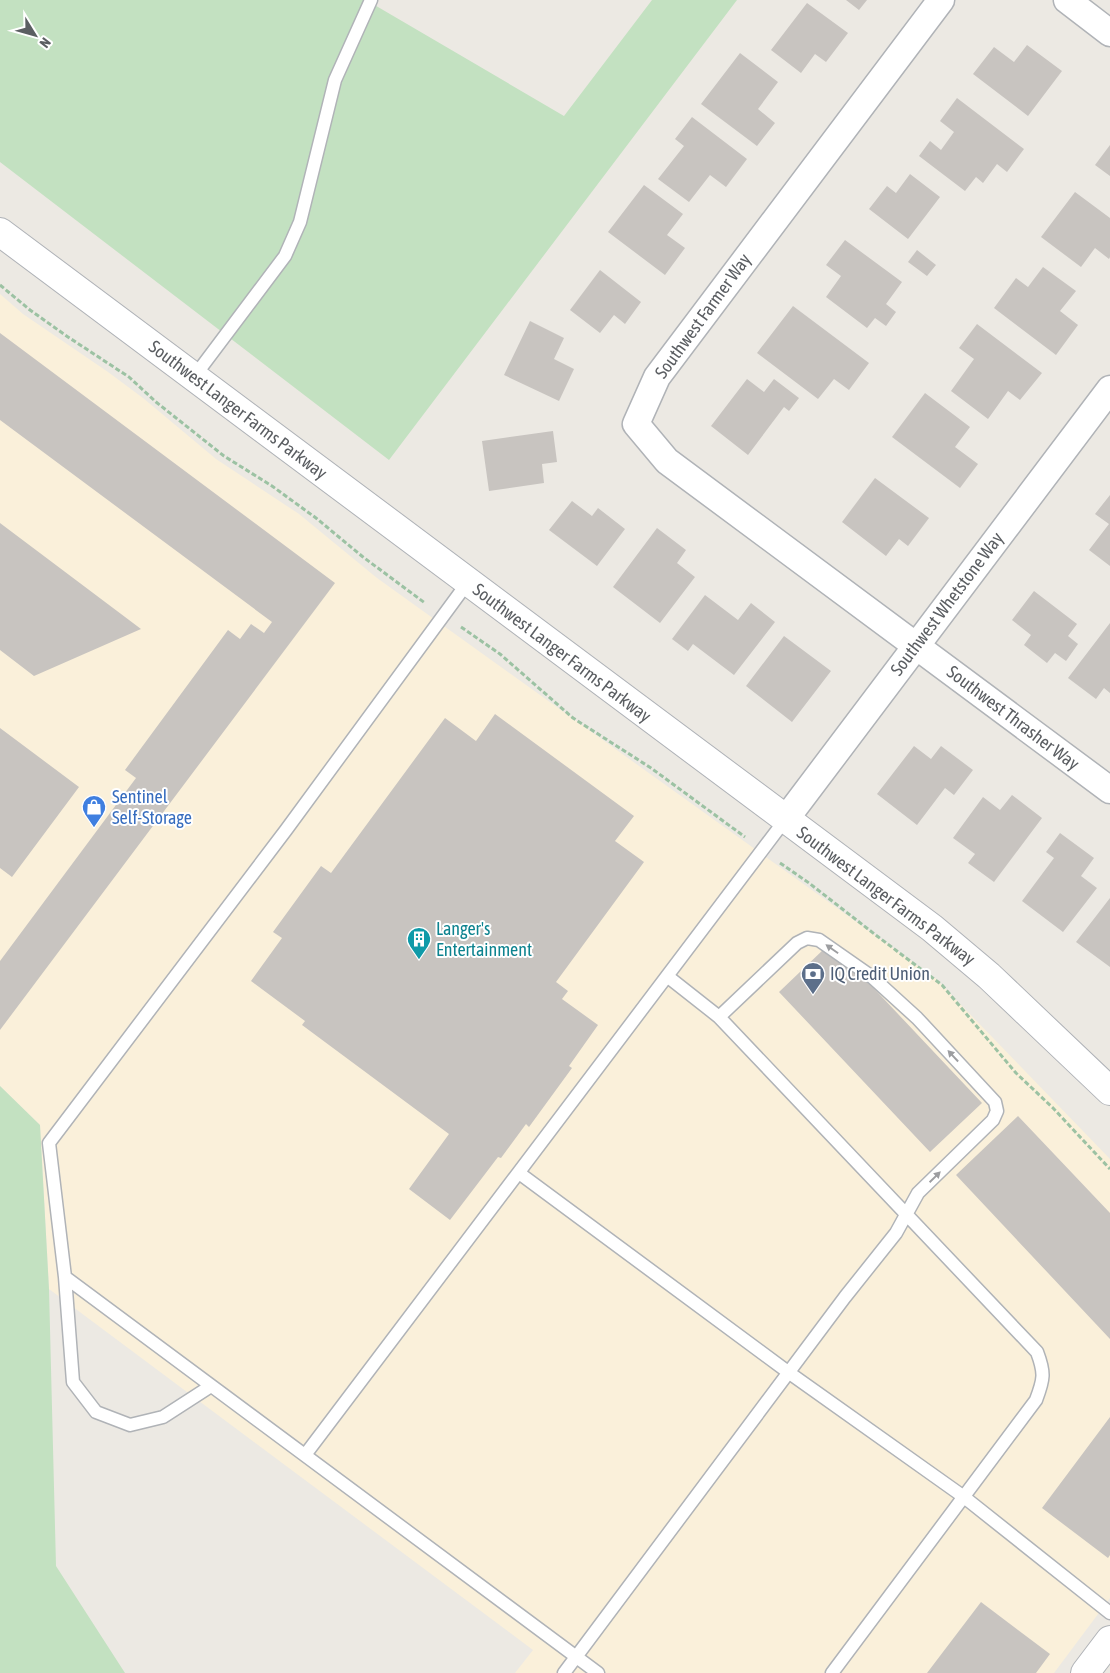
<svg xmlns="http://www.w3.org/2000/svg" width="1110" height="1673" font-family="'Asap Condensed',sans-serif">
<rect width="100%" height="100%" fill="#ece9e3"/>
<!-- commercial -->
<path fill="#faf0da" d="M 0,294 L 23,314 L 108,372 L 143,398 L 216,459 L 299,514 L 377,578 L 936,979 L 1110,1159 L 1110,1598 L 1054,1673 L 515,1673 L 533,1650 L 49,1289 L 40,1125 L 0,1086 Z"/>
<!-- green -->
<path fill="#c3e1c1" d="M 0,0 L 366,0 L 564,116 L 652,0 L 737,0 L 389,460 L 0,162 Z
M 0,1086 L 40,1125 L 49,1289 L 56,1566 L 125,1673 L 0,1673 Z"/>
<!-- building -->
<path fill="#c8c4c0" d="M 846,0 L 867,0 L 859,10 Z
M 807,3 L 848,33 L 826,62 L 815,54 L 801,73 L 771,50 Z
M 1027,45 L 1062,71 L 1028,116 L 973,74 L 994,47 L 1014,62 Z
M 740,53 L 778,82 L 758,109 L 775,123 L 757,146 L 701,104 Z
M 957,98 L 1024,149 L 1007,172 L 997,164 L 983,183 L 976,177 L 965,191 L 919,156 L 930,141 L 941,150 L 954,132 L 940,121 Z
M 692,117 L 747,159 L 726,187 L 710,175 L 689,202 L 658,179 L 684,146 L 675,139 Z
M 1110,145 L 1110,176 L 1095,165 Z
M 910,174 L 940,197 L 908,239 L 869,209 L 887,186 L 896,193 Z
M 644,185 L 683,214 L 667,235 L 685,248 L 665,275 L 608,232 Z
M 1075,192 L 1110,218 L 1110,257 L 1109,259 L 1095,248 L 1081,267 L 1041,237 Z
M 845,240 L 902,282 L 886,304 L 896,312 L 886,326 L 875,318 L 867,328 L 826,297 L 841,276 L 826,265 Z
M 917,250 L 936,265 L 927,276 L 908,262 Z
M 1043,267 L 1076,291 L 1060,311 L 1078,325 L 1056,355 L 994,308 L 1016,278 L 1028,287 Z
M 600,270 L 641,302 L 625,324 L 614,315 L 600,333 L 570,310 Z
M 793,306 L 869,363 L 849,390 L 834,379 L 818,399 L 757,353 Z
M 530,321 L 564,338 L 554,359 L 574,369 L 559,401 L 504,375 Z
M 977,324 L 1042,373 L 1020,400 L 1008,391 L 988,419 L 951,391 L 974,359 L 959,348 Z
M 0,333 L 335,583 L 0,1030 L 0,961 L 136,778 L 125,770 L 228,630 L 240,639 L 251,624 L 264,633 L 272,622 L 0,420 Z
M 747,379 L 764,392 L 774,379 L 799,398 L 789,411 L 784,407 L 748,455 L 711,426 Z
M 925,393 L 970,427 L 955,447 L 978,464 L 960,488 L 892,437 Z
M 553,431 L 557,462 L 542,464 L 544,483 L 489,491 L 482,441 Z
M 875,478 L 929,518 L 908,546 L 899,539 L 886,556 L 842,522 Z
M 1110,495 L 1110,566 L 1089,550 L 1109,524 L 1095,514 Z
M 572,501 L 592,516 L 598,508 L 625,529 L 597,566 L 549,530 Z
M 0,523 L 141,629 L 34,676 L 0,650 Z
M 657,528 L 686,550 L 677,563 L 695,577 L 660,623 L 613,587 Z
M 1034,591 L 1077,624 L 1068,636 L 1078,644 L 1066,661 L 1055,653 L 1047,663 L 1024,645 L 1031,635 L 1012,620 Z
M 705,595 L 738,620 L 751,603 L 775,622 L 734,675 L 693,644 L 688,651 L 672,639 Z
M 1110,623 L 1110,693 L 1104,688 L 1096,699 L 1068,678 Z
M 784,636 L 831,671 L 792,722 L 746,686 Z
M 495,714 L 634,816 L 615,841 L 644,862 L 556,982 L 568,991 L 562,999 L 598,1025 L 569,1066 L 572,1068 L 529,1127 L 526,1124 L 501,1158 L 498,1157 L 450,1220 L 409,1189 L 449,1134 L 302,1025 L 305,1021 L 251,981 L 282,938 L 273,932 L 321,866 L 331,873 L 445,718 L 476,741 Z
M 0,728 L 79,787 L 12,877 L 0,868 Z
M 914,746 L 931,759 L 941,746 L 973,770 L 954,795 L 945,788 L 917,825 L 877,794 Z
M 1012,795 L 1042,818 L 994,882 L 968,863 L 975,854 L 953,838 L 983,797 L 1000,810 Z
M 1060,833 L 1094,858 L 1081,876 L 1097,888 L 1063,932 L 1022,901 L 1054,858 L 1046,852 Z
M 1110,898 L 1110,967 L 1076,942 Z
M 824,949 L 866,980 L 982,1103 L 930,1152 L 779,992 Z
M 1018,1116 L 1110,1213 L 1110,1339 L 956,1175 Z
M 1110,1417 L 1110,1555 L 1108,1558 L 1042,1508 Z
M 981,1602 L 1050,1654 L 1036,1673 L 927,1673 Z"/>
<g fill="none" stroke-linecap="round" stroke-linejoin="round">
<!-- service casing -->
<g stroke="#b0b3b7" stroke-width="15">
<path id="service" d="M 194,377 L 285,256 L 300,222 L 335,80 L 371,0
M 468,582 L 286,830 L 49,1143 L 65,1277 L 598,1673
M 667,976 L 719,1017 L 1037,1352 C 1045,1373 1044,1379 1036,1400 L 832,1673
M 519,1173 L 788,1372 L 964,1497 L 1110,1613
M 65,1277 L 73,1382 L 96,1412 L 130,1425 L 163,1417 L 211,1386
M 305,1455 L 785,820
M 564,1673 L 845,1297 L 896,1233 L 918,1193 L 993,1120 L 997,1111 L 995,1102 L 917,1018 L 872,977 L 819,940 L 807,938 L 797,943 L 719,1017"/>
</g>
<!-- minor casing -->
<g stroke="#b0b3b7" stroke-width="29">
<path id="minor" d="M 941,0 L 657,377 L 636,424 L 667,461 L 1110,790
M 1067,0 L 1110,33
M 785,820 L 1110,389"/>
</g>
<!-- tertiary casing -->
<g stroke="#b0b3b7" stroke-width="30">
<path id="tertiary" d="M 1085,1673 L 1110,1640"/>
</g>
<!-- secondary casing -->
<g stroke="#afb2b7" stroke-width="30">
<path id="secondary" d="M 0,232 L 932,928 L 989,976 L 1110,1091"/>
</g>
<!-- path -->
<path stroke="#9cc2a3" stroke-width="3" stroke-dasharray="5 2.5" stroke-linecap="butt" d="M 0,285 L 30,310 L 68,337 L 129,377 L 156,402 L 224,456 L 272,486 L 316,518 L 363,557 L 425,603
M 461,627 L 500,654 L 573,718 L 651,768 L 745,837
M 780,863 L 809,883 L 877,936 L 942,985 L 1016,1073 L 1053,1108 L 1110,1169"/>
<!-- service -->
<use href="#service" stroke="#fff" stroke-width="12"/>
<!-- minor -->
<use href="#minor" stroke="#fff" stroke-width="26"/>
<!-- tertiary -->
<use href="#tertiary" stroke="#fff" stroke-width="28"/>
<!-- secondary -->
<use href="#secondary" stroke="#fff" stroke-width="28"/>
</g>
<!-- one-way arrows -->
<defs><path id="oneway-solid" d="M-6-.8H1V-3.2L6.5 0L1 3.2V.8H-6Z" transform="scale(1.25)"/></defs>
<g fill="#9d9ea1">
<use href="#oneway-solid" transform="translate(832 949) rotate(-145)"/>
<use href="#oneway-solid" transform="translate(953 1056) rotate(-133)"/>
<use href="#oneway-solid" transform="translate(935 1177) rotate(-44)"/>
</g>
<!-- icons -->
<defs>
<g id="shop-pin" transform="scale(1.25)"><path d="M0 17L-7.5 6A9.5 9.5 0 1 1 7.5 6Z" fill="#3f7fe0" stroke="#fff"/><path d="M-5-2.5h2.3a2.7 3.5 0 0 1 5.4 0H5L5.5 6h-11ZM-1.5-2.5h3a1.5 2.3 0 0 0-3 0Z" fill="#fff"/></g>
<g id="building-pin" transform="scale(1.25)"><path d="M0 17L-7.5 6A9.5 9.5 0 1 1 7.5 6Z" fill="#0f9aa8" stroke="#fff"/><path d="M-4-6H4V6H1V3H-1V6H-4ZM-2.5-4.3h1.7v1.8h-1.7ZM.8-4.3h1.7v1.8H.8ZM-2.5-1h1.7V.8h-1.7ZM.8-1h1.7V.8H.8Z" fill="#fff"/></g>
<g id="bank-pin" transform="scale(1.25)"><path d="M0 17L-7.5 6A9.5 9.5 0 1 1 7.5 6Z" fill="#5c6f8a" stroke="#fff"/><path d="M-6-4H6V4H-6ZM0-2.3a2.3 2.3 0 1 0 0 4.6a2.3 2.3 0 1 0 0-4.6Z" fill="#fff"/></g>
</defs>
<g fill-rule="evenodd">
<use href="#shop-pin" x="94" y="807"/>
<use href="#building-pin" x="419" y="939"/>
<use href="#bank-pin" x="813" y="974"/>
</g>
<g text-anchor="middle" stroke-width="4" stroke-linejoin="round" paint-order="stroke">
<!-- street labels -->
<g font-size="18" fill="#5b5e62" stroke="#fff">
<text transform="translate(703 316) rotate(-54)" y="6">Southwest Farmer Way</text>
<text transform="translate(238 410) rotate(37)" y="6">Southwest Langer Farms Parkway</text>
<text transform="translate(947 604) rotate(-53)" y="6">Southwest Whetstone Way</text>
<text transform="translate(562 653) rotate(37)" y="6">Southwest Langer Farms Parkway</text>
<text transform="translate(1013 718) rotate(37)" y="6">Southwest Thrasher Way</text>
<text transform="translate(886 896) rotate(37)" y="6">Southwest Langer Farms Parkway</text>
</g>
<!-- shop labels -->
<g font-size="18" fill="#366cbe" stroke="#fff" text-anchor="start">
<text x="112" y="803">Sentinel<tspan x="112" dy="21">Self-Storage</tspan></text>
</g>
<!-- culture labels -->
<g font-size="18" fill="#0d838f" stroke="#fff" text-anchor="start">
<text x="436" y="935">Langer's<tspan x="436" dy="21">Entertainment</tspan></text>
</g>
<!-- service labels -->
<g font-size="18" fill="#4e5e75" stroke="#fff" text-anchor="start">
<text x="830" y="980">IQ Credit Union</text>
</g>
</g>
<!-- north arrow -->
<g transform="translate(35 35) rotate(127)" stroke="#ffffff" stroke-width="4" paint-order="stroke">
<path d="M0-4L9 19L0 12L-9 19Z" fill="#5b5e62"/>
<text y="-8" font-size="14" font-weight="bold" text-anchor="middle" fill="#5b5e62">N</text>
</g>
</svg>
